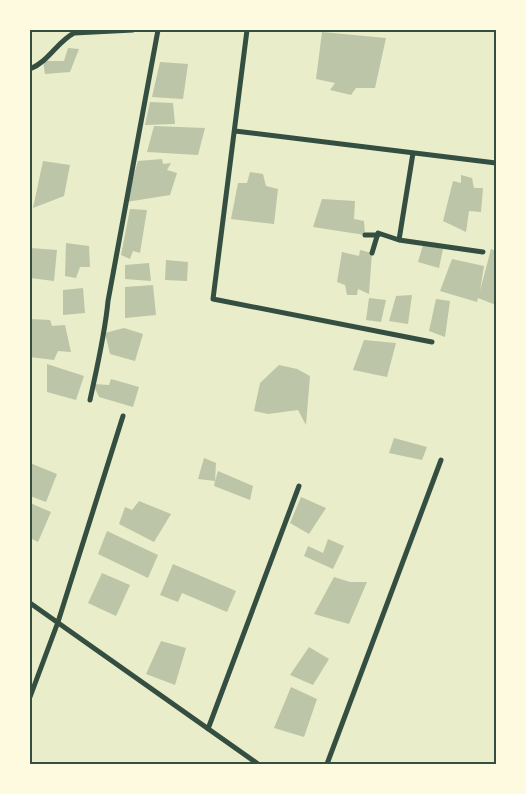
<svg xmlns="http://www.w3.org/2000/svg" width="526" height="794" font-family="Poppins,sans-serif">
<rect width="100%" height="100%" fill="#e9edc9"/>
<!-- building -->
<path fill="#bcc5a7" d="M 322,32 L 386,38 L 375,88 L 356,88 L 351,95 L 330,90 L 335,83 L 316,79 Z
M 68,48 L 79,49 L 70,72 L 45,74 L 43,61 L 64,61 Z
M 160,62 L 188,64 L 183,99 L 152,97 Z
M 150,102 L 173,103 L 175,124 L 145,125 Z
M 154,126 L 205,128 L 198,155 L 147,152 Z
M 162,159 L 163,164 L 171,163 L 167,170 L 177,173 L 170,195 L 126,202 L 138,161 Z
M 43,161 L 70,165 L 64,196 L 33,208 Z
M 250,172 L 263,174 L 266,186 L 278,189 L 274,224 L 231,219 L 238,183 L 247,183 Z
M 461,175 L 472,178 L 474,188 L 483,188 L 481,212 L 469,211 L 466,232 L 443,221 L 453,181 L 461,183 Z
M 322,199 L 355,201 L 354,219 L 364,221 L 365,235 L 313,227 Z
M 130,209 L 147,210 L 140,253 L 133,251 L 130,259 L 121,255 Z
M 66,243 L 89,246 L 90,267 L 80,267 L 76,278 L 65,276 Z
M 423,245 L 443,249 L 439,268 L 418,262 Z
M 30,248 L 57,250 L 54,281 L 30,278 Z
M 491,249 L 496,251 L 496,305 L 478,298 L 477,302 L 440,291 L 452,259 L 484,266 L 480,291 Z
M 360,250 L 372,253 L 369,294 L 358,289 L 357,295 L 347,295 L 345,285 L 337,282 L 342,252 L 359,256 Z
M 166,260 L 188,262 L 187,281 L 165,280 Z
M 149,263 L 151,281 L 125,279 L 125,265 Z
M 153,285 L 156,315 L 125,318 L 125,287 Z
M 83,288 L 85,313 L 63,315 L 63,290 Z
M 412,295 L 408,324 L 389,321 L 396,296 Z
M 369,298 L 386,300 L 381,322 L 366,320 Z
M 436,299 L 450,301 L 445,337 L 429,331 Z
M 30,319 L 50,320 L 52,326 L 65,325 L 71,352 L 58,351 L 54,360 L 30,357 Z
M 124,328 L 143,334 L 135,361 L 110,354 L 105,333 Z
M 364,340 L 396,343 L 387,377 L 353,370 Z
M 47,364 L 84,376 L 76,400 L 47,392 Z
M 279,365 L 297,369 L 310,376 L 306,425 L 298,410 L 268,414 L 254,411 L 260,383 Z
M 111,379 L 139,387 L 133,407 L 99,397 L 93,384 L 109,385 Z
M 394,438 L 427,447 L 422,460 L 389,453 Z
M 204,458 L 216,463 L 215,481 L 218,471 L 253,486 L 250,500 L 214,486 L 215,481 L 198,479 Z
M 30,463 L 57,474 L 46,502 L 30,496 Z
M 301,497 L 326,508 L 309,534 L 290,523 Z
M 139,501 L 171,514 L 154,542 L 119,524 L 125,507 L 132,510 Z
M 30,503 L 51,512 L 38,542 L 30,538 Z
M 107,531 L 158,555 L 148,578 L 98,554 Z
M 328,539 L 344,546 L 333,569 L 304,556 L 308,546 L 323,553 Z
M 173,564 L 236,591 L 227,612 L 182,593 L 178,602 L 160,595 Z
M 102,573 L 130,585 L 116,616 L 88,603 Z
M 334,577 L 350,582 L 367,582 L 349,624 L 314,614 Z
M 161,641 L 186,648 L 175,685 L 146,674 Z
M 309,647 L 329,659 L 313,685 L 290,675 Z
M 291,687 L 317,699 L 304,737 L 274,728 Z"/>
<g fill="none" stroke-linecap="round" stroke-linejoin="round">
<!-- minor -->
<path stroke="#344e41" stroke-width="5" d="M 247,30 L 213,299 L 432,342
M 30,69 C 48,62 57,42 74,33 L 133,30
M 235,131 L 496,163
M 365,235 L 378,235
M 399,240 L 483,252
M 372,253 L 378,233 L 399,240 L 413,153
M 90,400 C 97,367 105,334 108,301 L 158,30
M 30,603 L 258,764
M 30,697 L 58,622 L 123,416
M 208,729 L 299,486
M 327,764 L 441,460"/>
</g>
<!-- border -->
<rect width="526" height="794" fill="none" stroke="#fefae0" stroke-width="62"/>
<rect x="31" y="31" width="464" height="732" fill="none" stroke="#344e41" stroke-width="2"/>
</svg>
